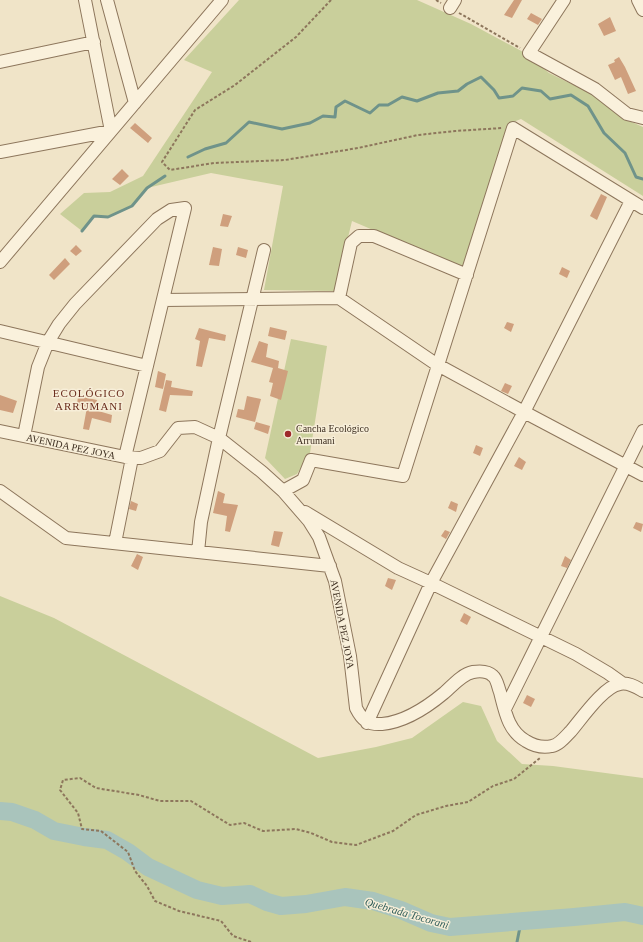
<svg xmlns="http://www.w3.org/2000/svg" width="643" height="942" font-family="Georgia,serif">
<rect width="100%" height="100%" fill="#f0e4c8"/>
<!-- green -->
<path fill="#c9cf9b" d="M 239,0 L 417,0 L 471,24 L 525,53 L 549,73 L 596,96 L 627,120 L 643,127 L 643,196 L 521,119 L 508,124 L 462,268 L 352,221 L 335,291 L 264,290 L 283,186 L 211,173 L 147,188 L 132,206 L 121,212 L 108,217 L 94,216 L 82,231 L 60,214 L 84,193 L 110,192 L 143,176 L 212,72 L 184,60 Z
M 291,339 L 327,346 L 310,453 L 297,474 L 285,479 L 265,458 Z
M 0,596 L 54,618 L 318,758 L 376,747 L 412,738 L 463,702 L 481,706 L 497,741 L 522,764 L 553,766 L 643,778 L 643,942 L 0,942 Z"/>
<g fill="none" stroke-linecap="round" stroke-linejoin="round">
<!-- stream -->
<path stroke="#6f938a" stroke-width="3" d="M 188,157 L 205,149 L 226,143 L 249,122 L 282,129 L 310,123 L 323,116 L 335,117 L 336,107 L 345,101 L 370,113 L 379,105 L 388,105 L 402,97 L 417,101 L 438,93 L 458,91 L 467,84 L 481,77 L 494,90 L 499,98 L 513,96 L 522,88 L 541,91 L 550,99 L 571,95 L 588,106 L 604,133 L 625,153 L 636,177 L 643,179
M 82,231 L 94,216 L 108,217 L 132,206 L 147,188 L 165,176
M 517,942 L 521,922"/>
<!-- river -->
<path stroke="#a9c4bc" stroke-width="18" d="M 0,811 L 12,812 L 35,820 L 54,831 L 84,837 L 107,840 L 128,852 L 148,867 L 197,890 L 222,896 L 250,894 L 267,902 L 281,906 L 306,904 L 345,897 L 373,901 L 401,910 L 431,923 L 450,927 L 574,917 L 625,912 L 643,916"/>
</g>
<!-- building -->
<path fill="#cf9f7d" d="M 514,0 L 522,0 L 512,18 L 504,15 Z
M 531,13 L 542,19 L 538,25 L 527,19 Z
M 610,17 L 616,31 L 604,36 L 598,24 Z
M 619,57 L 625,67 L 636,91 L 628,94 L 621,77 L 615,80 L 608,65 L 615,62 L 614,60 Z
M 135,123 L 152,138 L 148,143 L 130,128 Z
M 122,169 L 129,176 L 120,185 L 112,179 Z
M 601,194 L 607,197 L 597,220 L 590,216 Z
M 223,214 L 232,216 L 228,227 L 220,226 Z
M 76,245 L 82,251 L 76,256 L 70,251 Z
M 213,247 L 222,249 L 219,266 L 209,265 Z
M 238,247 L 248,250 L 246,258 L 236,255 Z
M 65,258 L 70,264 L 54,280 L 49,275 Z
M 562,267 L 570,271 L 567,278 L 559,274 Z
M 507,322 L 514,324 L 511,332 L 504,328 Z
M 270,327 L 287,331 L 285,340 L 268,336 Z
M 199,328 L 226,335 L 225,341 L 209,338 L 202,367 L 196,366 L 200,341 L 195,339 Z
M 259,341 L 268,344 L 266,357 L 279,361 L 278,368 L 288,371 L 281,400 L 270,396 L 273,383 L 269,382 L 273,368 L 251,362 Z
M 158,371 L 166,374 L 163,389 L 155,387 Z
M 166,380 L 172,381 L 171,387 L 193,391 L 192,396 L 170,395 L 166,412 L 159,410 Z
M 505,383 L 512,386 L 508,394 L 501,391 Z
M 0,395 L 17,401 L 13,413 L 0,410 Z
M 78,396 L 97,400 L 95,410 L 112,415 L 111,423 L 92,418 L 89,430 L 83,429 L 87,407 L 77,405 Z
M 247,396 L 261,399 L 255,422 L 236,417 L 238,409 L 244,410 Z
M 256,422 L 270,426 L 268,434 L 254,429 Z
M 476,445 L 483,448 L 480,456 L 473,453 Z
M 519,457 L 526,462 L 522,470 L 514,466 Z
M 218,491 L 225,494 L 223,503 L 238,505 L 230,532 L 225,531 L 227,516 L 213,513 Z
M 131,501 L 138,504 L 136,511 L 129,509 Z
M 451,501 L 458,504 L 456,512 L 448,508 Z
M 636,522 L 643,524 L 641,532 L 633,528 Z
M 445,530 L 450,532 L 446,539 L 441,536 Z
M 274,531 L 283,532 L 279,547 L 271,545 Z
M 137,554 L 143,557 L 138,570 L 131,566 Z
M 565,556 L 571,560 L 567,568 L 561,566 Z
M 388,578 L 396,580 L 392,590 L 385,586 Z
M 464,613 L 471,617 L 467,625 L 460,621 Z
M 527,695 L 535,699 L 531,707 L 523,703 Z"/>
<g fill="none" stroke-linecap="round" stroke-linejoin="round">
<!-- minor casing -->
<g stroke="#8d765c" stroke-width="14">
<path id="minor" d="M 107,0 L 135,103
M 564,0 L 529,53 L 595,89 L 627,114 L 643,118
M 638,0 L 643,10
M 450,8 L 455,0
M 0,62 L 94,42
M 0,152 L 111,131 L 85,0
M 0,262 L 222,0
M 339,298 L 351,243 L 359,236 L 374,236 L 467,275
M 163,300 L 339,298 L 436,364 L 524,412 L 643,475
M 0,331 L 147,366
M 0,431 L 125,457 L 141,458 L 160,451 L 178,428 L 195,427 L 219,438 L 262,472 L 283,491 L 309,521 L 319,537 L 335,581 L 350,656 L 356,708 C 362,720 368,725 382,724 C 404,722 426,708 444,693 C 452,686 462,674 473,672 C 479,671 488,671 493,676 C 497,679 498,687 500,692 C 505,711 508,731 526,741 C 534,746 543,748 552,746 C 559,745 566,736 571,731 C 582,718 604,686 620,684 C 628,682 636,687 643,691
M 24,436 L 38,367 L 48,342 L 59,324 L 75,304 L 157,219 L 171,210 L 185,208 L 125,457
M 0,491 L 66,538 L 330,566
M 283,491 L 303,480 L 311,460 L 403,476 L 513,128 L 643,208
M 305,512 L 398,568 L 431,583 L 576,654 L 608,673 L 622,683
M 115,543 L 132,458
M 198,552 L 201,522 L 219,438 L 264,250
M 505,709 L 643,431
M 367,723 L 431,583 L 524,412 L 631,201"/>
</g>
<!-- path -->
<path stroke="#8d765c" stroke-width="2" stroke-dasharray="3 2" stroke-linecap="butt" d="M 331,0 L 296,37 L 235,85 L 195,110 L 162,162 L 170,170 L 214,163 L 285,160 L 358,148 L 418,135 L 455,131 L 502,128
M 436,0 L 441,3
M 459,13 L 520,48
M 251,942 L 233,936 L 221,921 L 179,911 L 155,901 L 147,886 L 135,871 L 128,852 L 101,831 L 82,829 L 78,813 L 60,790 L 63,780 L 80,778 L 96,788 L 139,795 L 160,801 L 191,801 L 230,825 L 244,823 L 263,831 L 296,829 L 311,833 L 332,842 L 356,845 L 393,831 L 416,815 L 446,806 L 468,802 L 493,786 L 514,779 L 540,758"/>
<!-- minor -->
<use href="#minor" stroke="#faf1dc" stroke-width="12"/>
</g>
<!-- markers -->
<circle fill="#9e2a2b" stroke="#f7eed8" stroke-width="1.5" cx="288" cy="434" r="4"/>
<g text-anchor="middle" stroke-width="3" stroke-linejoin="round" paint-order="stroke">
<!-- poi labels -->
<g font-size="10" fill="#3d2e20" stroke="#f7eed8" text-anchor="start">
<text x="296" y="432">Cancha Ecológico<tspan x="296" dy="12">Arrumani</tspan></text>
</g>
<!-- street labels -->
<g font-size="10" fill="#3d2e20" stroke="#f7eed8">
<text transform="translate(71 446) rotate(12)" y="4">AVENIDA PEZ JOYA</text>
<text transform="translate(343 624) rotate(79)" y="4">AVENIDA PEZ JOYA</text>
</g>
<!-- neighbourhood labels -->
<g font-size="11" letter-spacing="1" fill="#6b2e1e" stroke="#f7eed8">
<text x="89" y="397">ECOLÓGICO<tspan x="89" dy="13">ARRUMANI</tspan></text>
</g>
<!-- water labels -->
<g font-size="11" font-style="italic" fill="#2f5d5a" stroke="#f7eed8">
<text transform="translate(407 913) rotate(16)" y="4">Quebrada Tocorani</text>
</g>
</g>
</svg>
